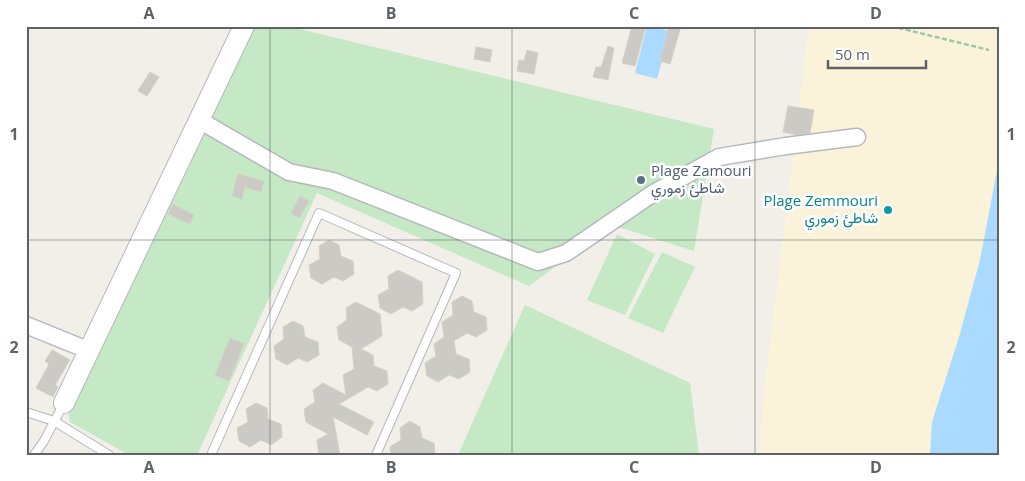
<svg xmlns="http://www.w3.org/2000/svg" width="1025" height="481" font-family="'Open Sans',Vazirmatn,sans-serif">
<rect width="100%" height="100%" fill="#f1efe8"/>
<!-- green -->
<path fill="#c5e8c5" d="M 254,26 L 287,26 L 714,129 L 694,251 L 612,225 L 529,286 L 317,193 L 197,455 L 129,455 L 70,422 L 68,412 Z
M 617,234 L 655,254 L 625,315 L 587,300 Z
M 662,252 L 695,267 L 663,333 L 628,318 Z
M 525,305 L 690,383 L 699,455 L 458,455 Z"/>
<!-- sand -->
<path fill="#fbf3d9" d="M 809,26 L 999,26 L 999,160 L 980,260 L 959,337 L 932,422 L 930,455 L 759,455 L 763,401 Z"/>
<!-- water -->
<path fill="#aadaff" d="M 647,26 L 670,31 L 657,79 L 635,73 Z
M 999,160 L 999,455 L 930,455 L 932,422 L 959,337 L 980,260 Z"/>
<!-- building -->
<path fill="#cccac5" stroke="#d6d1c6" d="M 632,26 L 646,26 L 635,66 L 622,63 Z
M 669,26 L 681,26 L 670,64 L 660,61 Z
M 608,46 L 614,48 L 608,80 L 593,77 L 596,67 L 601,67 Z
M 476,47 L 492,50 L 490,62 L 474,59 Z
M 527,50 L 538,53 L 534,74 L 517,71 L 519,60 L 524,61 Z
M 150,72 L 159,77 L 147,96 L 138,91 Z
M 788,106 L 814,110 L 810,133 L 797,135 L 783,132 Z
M 238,174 L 264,181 L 261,192 L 245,187 L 242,199 L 232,196 Z
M 300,196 L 309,201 L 299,218 L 291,213 Z
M 173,204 L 194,215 L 190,224 L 168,214 Z
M 329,240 L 339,245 L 341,256 L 353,261 L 354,274 L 343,281 L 334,277 L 322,284 L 311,278 L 309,265 L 320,259 L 319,246 Z
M 398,270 L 422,282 L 423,304 L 412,311 L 403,307 L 391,314 L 380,308 L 378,295 L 389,289 L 388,276 Z
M 462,296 L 472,301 L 474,312 L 486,317 L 487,330 L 476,337 L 467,333 L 454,341 L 456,354 L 469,359 L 470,372 L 459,379 L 449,375 L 438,382 L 427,376 L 425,363 L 436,356 L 434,344 L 444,337 L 442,322 L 453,315 L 452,302 Z
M 356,302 L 380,314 L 382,336 L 361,349 L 373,355 L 374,366 L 387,371 L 388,384 L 377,391 L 368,387 L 339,404 L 374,422 L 367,435 L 333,417 L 340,455 L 319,455 L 317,440 L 328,434 L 306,422 L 304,409 L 315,402 L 313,390 L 323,383 L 346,395 L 343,375 L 354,369 L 352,347 L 339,340 L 337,327 L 347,320 L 346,308 Z
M 293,321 L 303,326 L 305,337 L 318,342 L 319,355 L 307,362 L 298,358 L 287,365 L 276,359 L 274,346 L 284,339 L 283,327 Z
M 230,338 L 244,344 L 229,381 L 215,375 Z
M 52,350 L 70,360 L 55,385 L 58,387 L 53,397 L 36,388 L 49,364 L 45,361 Z
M 256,403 L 267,408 L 268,419 L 281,424 L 282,437 L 271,445 L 261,440 L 250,447 L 239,441 L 237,428 L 248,422 L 246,409 Z
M 410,421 L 420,427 L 422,438 L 434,443 L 435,455 L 391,455 L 390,447 L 401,440 L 400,428 Z"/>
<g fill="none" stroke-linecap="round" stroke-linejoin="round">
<!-- service casing -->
<g stroke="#b5b8bc" stroke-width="10">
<path id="service" d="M 26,412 L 54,421 L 109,455
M 34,455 L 44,441 L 64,403
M 211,455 L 319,213 L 456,273 L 376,455"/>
</g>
<!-- minor casing -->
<g stroke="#b5b8bc" stroke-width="19">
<path id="minor" d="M 199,120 L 289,172 L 333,181 L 538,262 L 566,253 L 652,194 L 719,157 L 786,146 L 857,137
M 26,325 L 90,351"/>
</g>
<!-- tertiary casing -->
<g stroke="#b5b8bc" stroke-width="22">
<path id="tertiary" d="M 64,403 L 244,26"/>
</g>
<!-- path -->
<path stroke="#9cc7a9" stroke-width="2.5" stroke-dasharray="5 2.5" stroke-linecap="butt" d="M 891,26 L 989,50"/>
<!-- service -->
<use href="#service" stroke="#fff" stroke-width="8"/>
<!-- minor -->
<use href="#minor" stroke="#fff" stroke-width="16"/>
<!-- tertiary -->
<use href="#tertiary" stroke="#fff" stroke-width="20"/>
</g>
<!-- grid -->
<path fill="none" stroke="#5f6368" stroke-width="1" stroke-opacity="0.55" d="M 270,26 L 270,455M 512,26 L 512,455M 755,26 L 755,455M 26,240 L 999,240"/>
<!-- markers -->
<circle fill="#5c6f8a" stroke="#fff" stroke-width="2" cx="641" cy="180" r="5"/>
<circle fill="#0f9aa8" stroke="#fff" stroke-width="2" cx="888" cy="210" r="5"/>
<g text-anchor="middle" stroke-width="5" stroke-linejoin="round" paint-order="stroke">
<!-- service labels -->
<g font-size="15" fill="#4e5e75" stroke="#fff" text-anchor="start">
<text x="651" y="176">Plage Zamouri<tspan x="651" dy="17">شاطئ زموري</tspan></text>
</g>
<!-- culture labels -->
<g font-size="15" fill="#0d838f" stroke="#fff" text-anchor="end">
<text x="878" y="206">Plage Zemmouri<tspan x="878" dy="17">شاطئ زموري</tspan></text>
</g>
</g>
<!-- border -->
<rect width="1025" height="481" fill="none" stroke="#ffffff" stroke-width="55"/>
<!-- scale -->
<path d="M828 60v8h98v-8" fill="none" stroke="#5f6368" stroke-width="2.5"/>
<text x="835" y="60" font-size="15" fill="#5f6368" stroke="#ffffff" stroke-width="4" paint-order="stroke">50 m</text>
<rect x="28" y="28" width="970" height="426" fill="none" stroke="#5f6368" stroke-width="2"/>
<g font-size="16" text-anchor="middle" font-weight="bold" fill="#5f6368">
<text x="149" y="19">A</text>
<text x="391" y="19">B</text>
<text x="634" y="19">C</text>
<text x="876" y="19">D</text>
<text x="14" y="140">1</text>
<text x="1011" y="140">1</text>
<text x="14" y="353">2</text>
<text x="1011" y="353">2</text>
<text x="149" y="473">A</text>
<text x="391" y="473">B</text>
<text x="634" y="473">C</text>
<text x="876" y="473">D</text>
</g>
</svg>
